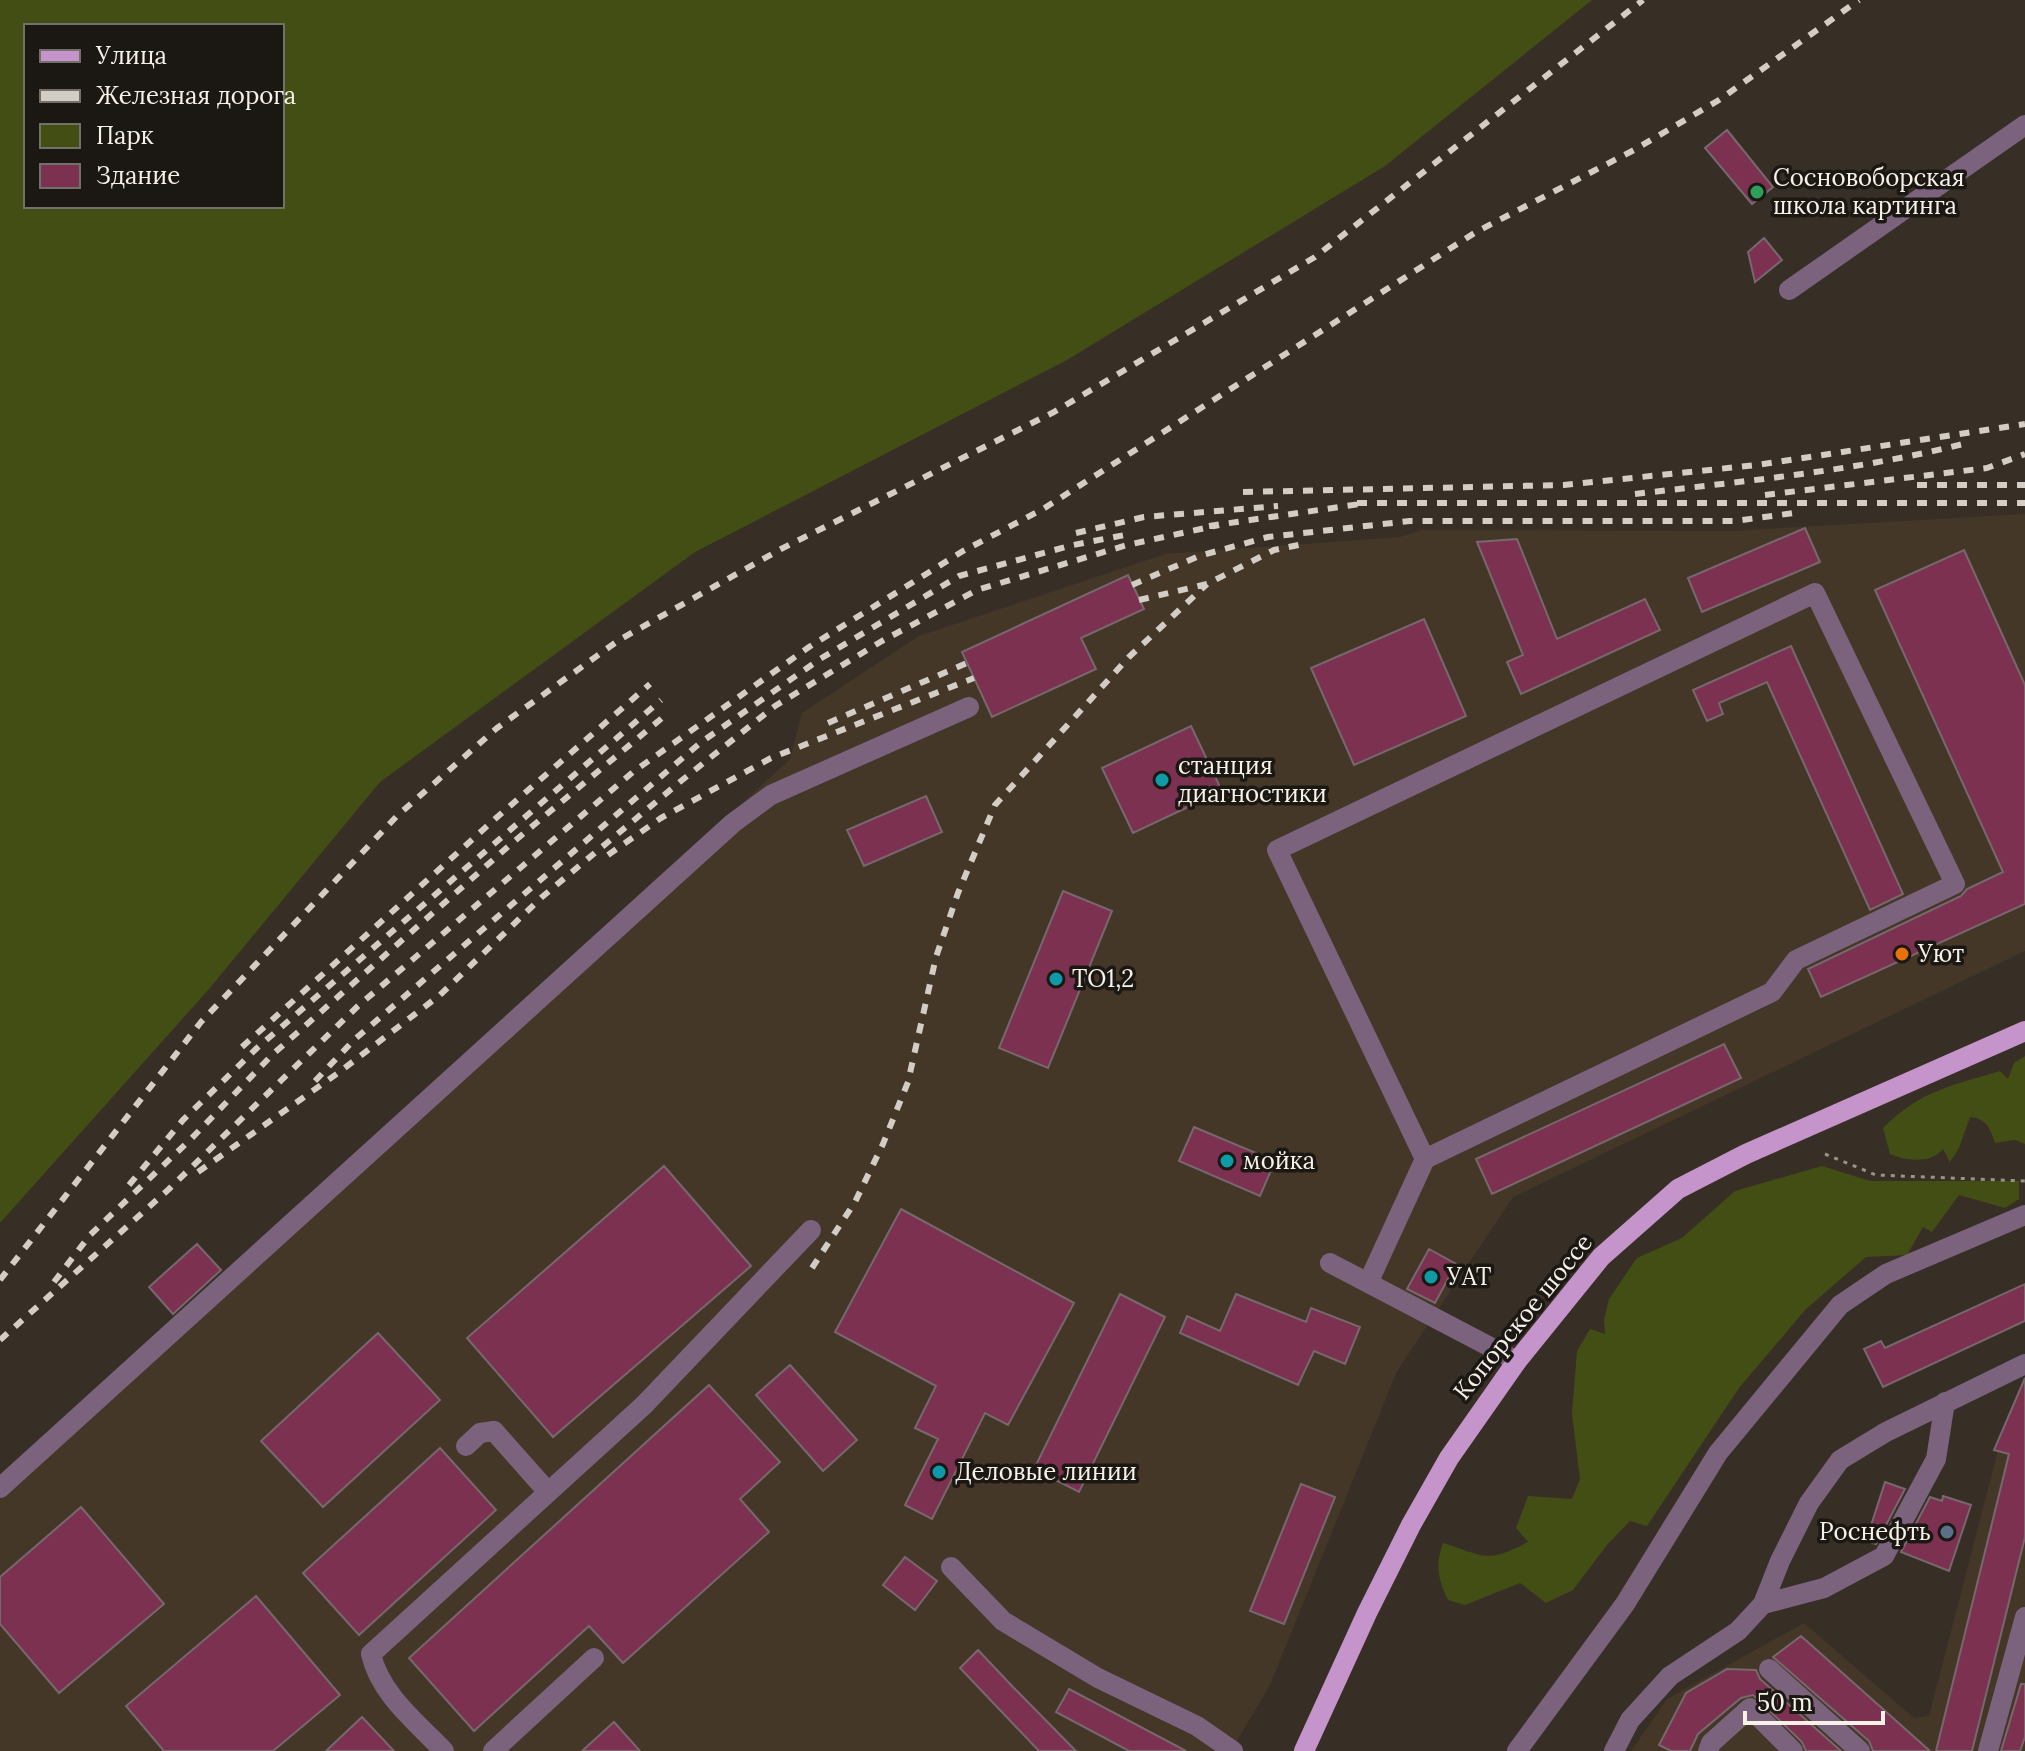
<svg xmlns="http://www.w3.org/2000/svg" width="2025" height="1751" font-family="Lora,serif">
<rect width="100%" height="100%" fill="#372f25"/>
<!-- built -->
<path fill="#443727" d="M 2025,514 L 2025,951 L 1513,1197 L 1397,1371 L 1270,1685 L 1231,1751 L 0,1751 L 0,1480 L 93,1402 L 790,759 L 802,713 L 919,636 L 1165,554 L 1400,537 L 1421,530 L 1732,531 Z
M 2025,1407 L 2025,1751 L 1631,1751 L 1667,1699 L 1804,1623 L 1914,1718 L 1929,1716 L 2002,1435 Z"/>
<!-- green -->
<path fill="#434e15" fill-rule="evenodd" d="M 0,0 L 1592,0 L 1385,166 L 1067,360 L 695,552 L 380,782 L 209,989 L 0,1223 ZM 282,26 L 282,206 L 26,206 L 26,26 Z
M 2025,1056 L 2025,1144 L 2015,1140 L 1995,1143 C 1990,1128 1987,1119 1970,1117 L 1959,1148 L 1950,1162 L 1943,1149 C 1931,1164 1906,1161 1890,1154 L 1883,1128 C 1921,1090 1951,1086 2000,1071 L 2008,1079 L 2014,1063 Z
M 1822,1166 L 1870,1181 L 2019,1181 L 2019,1199 L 2005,1208 L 1959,1195 L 1932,1232 L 1923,1227 L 1907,1255 L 1866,1257 L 1805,1310 L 1739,1388 L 1647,1526 L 1630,1521 L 1607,1545 L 1573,1590 L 1546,1603 L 1520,1583 L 1465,1605 L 1448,1600 C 1438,1579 1435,1565 1443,1543 C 1484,1556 1488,1564 1528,1542 L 1516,1528 L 1528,1496 L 1572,1499 L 1580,1479 L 1572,1414 L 1577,1351 L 1590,1329 L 1605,1334 L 1604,1320 L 1609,1299 L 1637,1258 L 1682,1238 L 1735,1191 Z"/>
<!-- building -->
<path fill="#7c3151" stroke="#77686d" stroke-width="2" d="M 1727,130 L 1773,187 L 1752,204 L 1705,148 Z
M 1764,238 L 1782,260 L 1755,282 L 1748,252 Z
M 1805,528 L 1820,562 L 1702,612 L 1688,578 Z
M 1517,539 L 1557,639 L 1645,599 L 1660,630 L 1521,694 L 1507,662 L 1523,655 L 1477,542 Z
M 1964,550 L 2025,685 L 2025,904 L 1821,997 L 1808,969 L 1961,896 L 1967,889 L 2003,872 L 1875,590 Z
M 1128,575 L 1144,609 L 1081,638 L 1096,669 L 992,717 L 962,652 Z
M 1424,619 L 1466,716 L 1354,765 L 1311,668 Z
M 1791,646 L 1903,894 L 1870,910 L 1767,682 L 1719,703 L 1723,714 L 1707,721 L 1693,690 Z
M 1191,726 L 1222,791 L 1133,833 L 1102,768 Z
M 926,796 L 942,832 L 864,866 L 847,830 Z
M 1063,891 L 1112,911 L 1048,1068 L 999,1048 Z
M 1724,1044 L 1741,1078 L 1492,1194 L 1476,1159 Z
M 1194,1127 L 1275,1161 L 1260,1196 L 1179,1161 Z
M 664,1166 L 751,1266 L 553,1437 L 467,1338 Z
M 901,1209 L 1074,1303 L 1008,1425 L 985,1413 L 932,1519 L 905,1505 L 938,1439 L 915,1428 L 936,1386 L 835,1332 Z
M 197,1244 L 221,1270 L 173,1314 L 149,1287 Z
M 1429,1249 L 1456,1264 L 1435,1303 L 1407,1289 Z
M 2025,1284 L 2025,1321 L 1883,1387 L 1864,1349 L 1881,1341 L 1885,1348 Z
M 1120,1294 L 1165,1317 L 1079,1492 L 1034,1469 Z
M 1236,1294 L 1306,1322 L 1311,1308 L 1360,1327 L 1345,1364 L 1314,1351 L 1298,1385 L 1180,1333 L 1187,1316 L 1220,1331 Z
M 378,1333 L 440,1400 L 323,1507 L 261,1441 Z
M 790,1365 L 857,1440 L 823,1471 L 756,1395 Z
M 2025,1378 L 2025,1537 L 1972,1751 L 1936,1751 L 2009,1454 L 1994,1450 Z
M 709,1385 L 780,1462 L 740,1499 L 769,1532 L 623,1663 L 589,1626 L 474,1731 L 409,1658 Z
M 440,1448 L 496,1510 L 359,1635 L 303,1573 Z
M 1885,1482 L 1905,1489 L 1876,1544 L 1866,1541 Z
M 1301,1484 L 1335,1497 L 1284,1624 L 1250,1611 Z
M 1943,1496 L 1971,1505 L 1949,1571 L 1901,1552 L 1930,1497 L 1942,1501 Z
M 81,1507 L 164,1604 L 59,1693 L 0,1624 L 0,1577 Z
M 905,1557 L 937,1581 L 915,1610 L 883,1585 Z
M 256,1596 L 340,1695 L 273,1751 L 164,1751 L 126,1706 Z
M 1801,1636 L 1930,1751 L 1873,1751 L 1869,1741 L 1773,1657 Z
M 978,1650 L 1013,1687 L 1076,1751 L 1039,1751 L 960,1668 Z
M 1727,1669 L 1756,1670 L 1760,1679 L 1841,1751 L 1806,1751 L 1802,1742 L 1753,1695 L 1741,1698 L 1698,1734 L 1690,1751 L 1671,1751 L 1659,1745 L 1686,1693 Z
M 2021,1684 L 2025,1684 L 2025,1737 L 2020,1751 L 2001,1751 Z
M 1069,1689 L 1186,1751 L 1129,1751 L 1056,1712 Z
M 362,1717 L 394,1751 L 326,1751 Z
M 614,1722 L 640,1751 L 582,1751 Z"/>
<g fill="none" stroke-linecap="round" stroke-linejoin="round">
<!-- path -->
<path stroke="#999289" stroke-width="3" stroke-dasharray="4 6" stroke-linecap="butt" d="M 1825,1154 L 1876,1175 L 2025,1181"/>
<!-- minor -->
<path stroke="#7b637e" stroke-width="20" d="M 1789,290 L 2025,125
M 1330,1263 L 1517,1361
M 1368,1283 L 1425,1159 L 1772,992 L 1796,960 L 1955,884 L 1815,593 L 1277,850 L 1425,1159
M 466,1446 L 480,1433 L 494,1431 L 548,1492
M 0,1488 L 733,823 L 771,795 L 969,707
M 951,1567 L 1003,1621 L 1098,1678 L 1197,1726 L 1233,1751
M 1763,1604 L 1824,1588 L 1884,1556 L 1936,1459 L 1945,1402
M 1769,1669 L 1860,1751
M 444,1751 C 416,1722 380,1694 371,1654 L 644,1405 L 811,1230
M 493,1751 L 594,1658
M 1517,1751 L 1625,1604 L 1718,1453 L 1840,1305 L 1886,1274 L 2025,1215
M 1614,1751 L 1630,1720 L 1670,1676 L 1738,1631 L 1763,1604 L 1780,1561 L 1809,1503 L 1840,1460 L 1886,1432 L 2025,1364
M 1708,1751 L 1711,1743 L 1750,1708 L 1793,1751
M 1988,1751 L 2025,1617"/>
<!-- major -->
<path stroke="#c594ca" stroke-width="20" d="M 1304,1751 L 1367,1613 L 1411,1525 L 1449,1458 L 1517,1361 L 1601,1257 L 1678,1189 L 1746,1154 L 2025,1031"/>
<!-- rail -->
<path stroke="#d3cdc5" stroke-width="6" stroke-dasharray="10 10" stroke-linecap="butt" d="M 1917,485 L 2025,485
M 1243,492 L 1564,485 L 1757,465 L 2025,424
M 1635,494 C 1745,481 1855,471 1963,444
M 1765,495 L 1987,468 L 2025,454
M 1357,503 L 2025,503
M 1209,526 L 1367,503
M 1076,533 L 1144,517 L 1278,506
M 1132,585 L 1199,556 L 1268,537 L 1410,521 L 1735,521 L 1794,513
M 1139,600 L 1207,584 L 1274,550 L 1308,543
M 828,723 L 967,663
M 608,855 L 661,818 L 771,758 L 974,678
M 242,1047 L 495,819 L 650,684
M 315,1081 L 355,1039 L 700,743 L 820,659 L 959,576 L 1073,545 L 1125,535
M 198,1172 L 338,1073 L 440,995 L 542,897 L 681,781 L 775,706 L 882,641 L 977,590 L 1127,545 L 1219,525
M 129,1185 L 183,1120 L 257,1048 L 661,700
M 812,1268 L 855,1202 L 883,1144 L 908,1082 L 936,957 L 958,893 L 995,805 L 1129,657 L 1207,584
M 0,1280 L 201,1022 L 397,816 L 497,728 L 619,640 L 781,549 L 1054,412 L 1315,257 L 1643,0
M 54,1282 L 90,1235 L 191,1139 L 272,1055 L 511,844 L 668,713
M 0,1340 L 169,1189 L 358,1006 L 633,772 L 809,647 L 963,551 L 1043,509 L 1476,232 L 1634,150 L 1719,100 L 1859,0"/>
</g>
<!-- markers -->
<circle fill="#2e9e5b" stroke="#1b1813" stroke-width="3" cx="1757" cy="192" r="8"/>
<g fill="#0f9aa8" stroke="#1b1813" stroke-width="3">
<circle cx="1162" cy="780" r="8"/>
<circle cx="1056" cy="979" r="8"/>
<circle cx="1227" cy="1161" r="8"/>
<circle cx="1431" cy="1277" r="8"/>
<circle cx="939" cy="1472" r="8"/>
</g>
<circle fill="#e8710a" stroke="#1b1813" stroke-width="3" cx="1902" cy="954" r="8"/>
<circle fill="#5c6f8a" stroke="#1b1813" stroke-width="3" cx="1947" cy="1532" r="8"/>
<g text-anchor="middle" stroke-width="7" stroke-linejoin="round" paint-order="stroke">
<!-- poi labels -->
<g font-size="24" fill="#f7f1ea" stroke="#1b1813" text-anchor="start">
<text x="1773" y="186">Сосновоборская<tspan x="1773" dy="28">школа картинга</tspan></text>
<text x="1178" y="774">станция<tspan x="1178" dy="28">диагностики</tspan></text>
<text x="1918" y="962">Уют</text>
<text x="1072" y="987">ТО1,2</text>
<text x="1243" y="1169">мойка</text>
<text x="1447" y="1285">УАТ</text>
<text x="955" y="1480">Деловые линии</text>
<text x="1931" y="1540" text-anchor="end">Роснефть</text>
</g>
<!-- street labels -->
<g font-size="24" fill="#f7f1ea" stroke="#1b1813">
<text transform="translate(1523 1317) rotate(-51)" y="8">Копорское шоссе</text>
</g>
</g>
<!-- legend -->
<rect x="24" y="24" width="260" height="184" fill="#1b1813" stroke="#736f69" stroke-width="2"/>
<rect x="40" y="50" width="40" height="12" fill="#c594ca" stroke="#736f69" stroke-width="2"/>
<text x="96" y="64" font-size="24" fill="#f7f1ea">Улица</text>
<rect x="40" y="90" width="40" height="12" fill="#d3cdc5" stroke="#736f69" stroke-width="2"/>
<text x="96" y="104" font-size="24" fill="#f7f1ea">Железная дорога</text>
<rect x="40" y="124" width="40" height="24" fill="#434e15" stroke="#736f69" stroke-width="2"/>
<text x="96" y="144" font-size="24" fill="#f7f1ea">Парк</text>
<rect x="40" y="164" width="40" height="24" fill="#7c3151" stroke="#736f69" stroke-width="2"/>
<text x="96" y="184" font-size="24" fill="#f7f1ea">Здание</text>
<!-- scale -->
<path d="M1745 1711v12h138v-12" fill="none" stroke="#f7f1ea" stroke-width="4"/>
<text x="1757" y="1711" font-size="24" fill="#f7f1ea" stroke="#1b1813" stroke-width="6" paint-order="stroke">50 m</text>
</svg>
